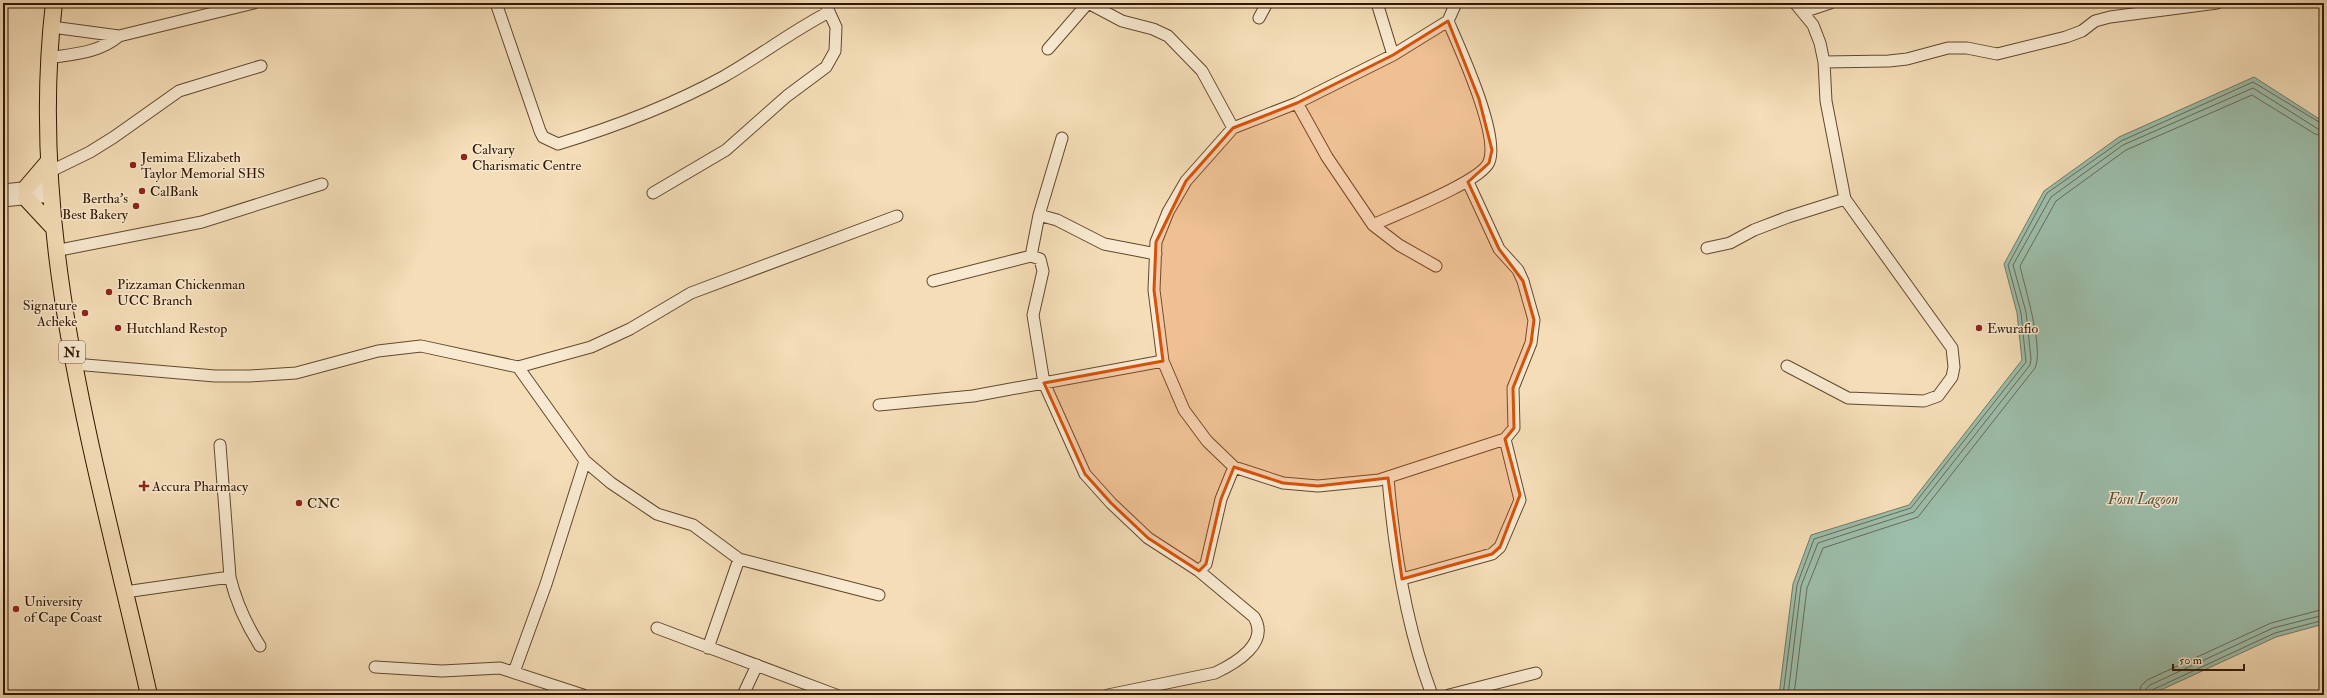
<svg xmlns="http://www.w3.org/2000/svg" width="2327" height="698" font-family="'IM FELL Double Pica',serif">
<rect width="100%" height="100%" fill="#f4ddb7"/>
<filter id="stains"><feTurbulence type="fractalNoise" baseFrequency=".005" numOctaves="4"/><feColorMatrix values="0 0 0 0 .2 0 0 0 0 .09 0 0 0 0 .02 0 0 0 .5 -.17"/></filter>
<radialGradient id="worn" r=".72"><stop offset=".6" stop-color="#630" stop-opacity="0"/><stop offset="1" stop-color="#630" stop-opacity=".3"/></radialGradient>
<!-- water -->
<path fill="#9cbdaa" stroke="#727a66" d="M 2254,77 L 2324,122 L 2324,624 L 2276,637 L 2150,695 L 1779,695 L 1793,584 L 1811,535 L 1909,505 L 2022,360 L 2017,313 L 2004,264 L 2044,191 L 2119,137 Z"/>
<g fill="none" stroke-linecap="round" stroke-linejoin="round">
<!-- shore -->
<path stroke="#676a55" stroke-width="1" d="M 1783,695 L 1797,585 L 1814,539 L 1911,508 L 2026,362 L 2021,313 L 2008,265 L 2047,193 L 2121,141 L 2253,82 L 2324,125
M 1788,695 L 1801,586 L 1818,543 L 1914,512 L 2030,365 L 2031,359 L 2026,312 L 2013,265 L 2051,197 L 2123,145 L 2253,88 L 2318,129 L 2324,130
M 1794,695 L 1807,588 L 1823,548 L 1918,517 L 2035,368 C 2044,349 2025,288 2020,266 L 2056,201 L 2126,150 L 2252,95 L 2315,134 L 2324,136
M 2139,695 L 2141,686 L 2147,680 L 2271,623 L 2324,609
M 2145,695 L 2146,689 L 2150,685 L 2273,628 L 2324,615
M 2150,695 L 2152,690 L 2275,633 L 2324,620"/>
<!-- minor casing -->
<g stroke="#62482e" stroke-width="13">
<path id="minor" d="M 496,3 L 540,131 L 543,137 L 558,144 C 614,127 672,105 723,77 C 760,56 792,31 829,12
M 1088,3 L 1122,21 L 1153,29 L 1168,36 L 1202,71 L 1233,128
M 1377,3 L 1393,55
M 1803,12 L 1830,3
M 1259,18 L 1267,3
M 52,27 L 119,36 L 254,3
M 1048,49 L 1088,3
M 48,58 C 73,54 99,53 119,36
M 1824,62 L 1889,61 L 1907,59 L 1948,48 L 1967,48 L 1997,54 L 2066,37 L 2082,31 L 2095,21 L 2110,17 L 2217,3
M 1297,103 L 1327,157 L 1373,225 L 1399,245 L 1436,266
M 49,172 L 90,152 L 114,137 L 179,91 L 261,66
M 1468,182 L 1499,249 L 1518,270 L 1523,281 L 1534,320 L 1531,343 L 1513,388 L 1514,428 L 1505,439
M 3,190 L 50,185
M 653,193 L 726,150 L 787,96 L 826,67 L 835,51 L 836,27 L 825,3
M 3,201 L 51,196
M 1039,215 L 1057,220 L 1104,244 L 1156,254
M 1373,225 C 1396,214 1481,182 1489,162 C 1500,135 1460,49 1448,21
M 1707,248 L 1730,243 L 1754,230 L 1788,217 L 1845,199
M 55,251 L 202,222 L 322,184
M 1031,256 L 1039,215 L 1062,138
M 933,281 L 1031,256 L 1040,259 L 1043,271 L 1033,315 L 1044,383 L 1085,474 L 1111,503 L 1148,538 L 1199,571 L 1206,564 L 1221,499 L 1234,467
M 74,364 L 215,376 L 250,376 L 296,373 L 378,351 L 421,346 L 518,367 L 585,461 L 611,483 L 657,514 L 693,525 L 739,559 L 879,595
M 1787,366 L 1848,398 L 1924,401 L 1938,396 L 1952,377 L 1954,367 L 1952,348 L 1845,199 L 1826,101 L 1824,62 L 1820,43 L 1813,25 L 1795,3
M 518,367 L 591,347 L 630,329 L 691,293 L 897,216
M 879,405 L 973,396 L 1163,361
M 220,445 L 230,577
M 1388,478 C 1394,551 1406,626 1432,695
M 1402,579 L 1492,554 L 1500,547 L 1520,500 L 1505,439 L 1379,480 L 1318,486 L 1283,483 L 1234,467 L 1207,441 L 1184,410 L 1163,361 L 1154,290 L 1156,242 L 1168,212 L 1186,181 L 1233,128 L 1297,103 L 1393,55 L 1448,21 L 1456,3
M 125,592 L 230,577 C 236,602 246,624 260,646
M 657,628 L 836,695
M 708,648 L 739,559
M 375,667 L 442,671 L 500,668 L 583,695
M 514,672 L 546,584 L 585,461
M 743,695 L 757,665
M 1108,695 L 1215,673 C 1236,663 1270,643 1254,617 L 1199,571
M 1449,695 L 1536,673"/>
</g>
<!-- highway casing -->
<g stroke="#321600" stroke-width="18">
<path id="highway" d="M 54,3 C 26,238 98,468 149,695
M 26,188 L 49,161
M 26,198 L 53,227"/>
</g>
<!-- minor -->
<use href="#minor" stroke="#f8e9d0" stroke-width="11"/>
<!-- highway -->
<use href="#highway" stroke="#f4ddb7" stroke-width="16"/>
</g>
<!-- marked area -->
<path fill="#d6520b" fill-opacity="0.2" stroke="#d6520b" stroke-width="3" stroke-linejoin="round" d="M 1448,21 L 1479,99 L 1492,150 L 1489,163 L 1468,182 L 1499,249 L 1523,281 L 1534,320 L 1531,343 L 1513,388 L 1514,428 L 1505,439 L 1520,495 L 1500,547 L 1492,554 L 1402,579 L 1388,478 L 1318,486 L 1283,483 L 1234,467 L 1221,499 L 1206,564 L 1199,571 L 1148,538 L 1111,503 L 1085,474 L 1044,383 L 1163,361 L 1154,290 L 1156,242 L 1186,181 L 1233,128 L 1297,103 L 1393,55 Z"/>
<!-- markers -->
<g fill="#8f2418" stroke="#f8e9d0" stroke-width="1.5">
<circle cx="464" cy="157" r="4"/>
<circle cx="133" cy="165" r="4"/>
<circle cx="142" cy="191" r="4"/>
<circle cx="136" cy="206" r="4"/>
<circle cx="109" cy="292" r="4"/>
<circle cx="85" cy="313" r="4"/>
<circle cx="118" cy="328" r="4"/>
<circle cx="1979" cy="328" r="4"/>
<path d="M142 480h4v4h4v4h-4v4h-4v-4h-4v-4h4z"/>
<circle cx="299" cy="503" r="4"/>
<circle cx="16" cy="609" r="4"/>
</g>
<g text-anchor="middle" stroke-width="3" stroke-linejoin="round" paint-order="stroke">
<!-- shield labels -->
<rect fill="#f8e9d0" stroke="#6d553e" stroke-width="1" x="59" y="341" width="26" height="22" rx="3"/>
<g font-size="13" font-weight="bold" fill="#321600">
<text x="72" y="357">N1</text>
</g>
<!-- poi labels -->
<g font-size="14" fill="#321600" stroke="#f8e9d0" text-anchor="start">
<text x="472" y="154">Calvary<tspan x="472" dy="16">Charismatic Centre</tspan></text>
<text x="141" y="162">Jemima Elizabeth<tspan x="141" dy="16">Taylor Memorial SHS</tspan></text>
<text x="150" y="196">CalBank</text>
<text x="128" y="203" text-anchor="end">Bertha's<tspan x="128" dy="16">Best Bakery</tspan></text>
<text x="117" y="289">Pizzaman Chickenman<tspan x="117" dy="16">UCC Branch</tspan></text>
<text x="77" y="310" text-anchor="end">Signature<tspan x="77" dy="16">Acheke</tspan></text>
<text x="126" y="333">Hutchland Restop</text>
<text x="1987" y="333">Ewurafio</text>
<text x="152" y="491">Accura Pharmacy</text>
<text x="307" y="508">CNC</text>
<text x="24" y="606">University<tspan x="24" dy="16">of Cape Coast</tspan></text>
</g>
<!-- water labels -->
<g font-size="15" font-style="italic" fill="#57503c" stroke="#f8e9d0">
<text x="2143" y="504">Fosu Lagoon</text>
</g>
</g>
<!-- margin -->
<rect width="2327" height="698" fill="none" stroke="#f4ddb7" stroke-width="16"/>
<rect x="4" y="4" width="2319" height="690" fill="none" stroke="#321600" stroke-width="2"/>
<rect x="8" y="8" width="2311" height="682" fill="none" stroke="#321600"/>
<!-- scale -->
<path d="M2173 664v6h71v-6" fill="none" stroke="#321600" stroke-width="2"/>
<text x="2179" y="664" font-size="12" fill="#321600" stroke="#f8e9d0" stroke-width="3" paint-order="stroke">50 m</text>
<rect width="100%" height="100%" filter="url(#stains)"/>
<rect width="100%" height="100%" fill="url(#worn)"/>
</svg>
